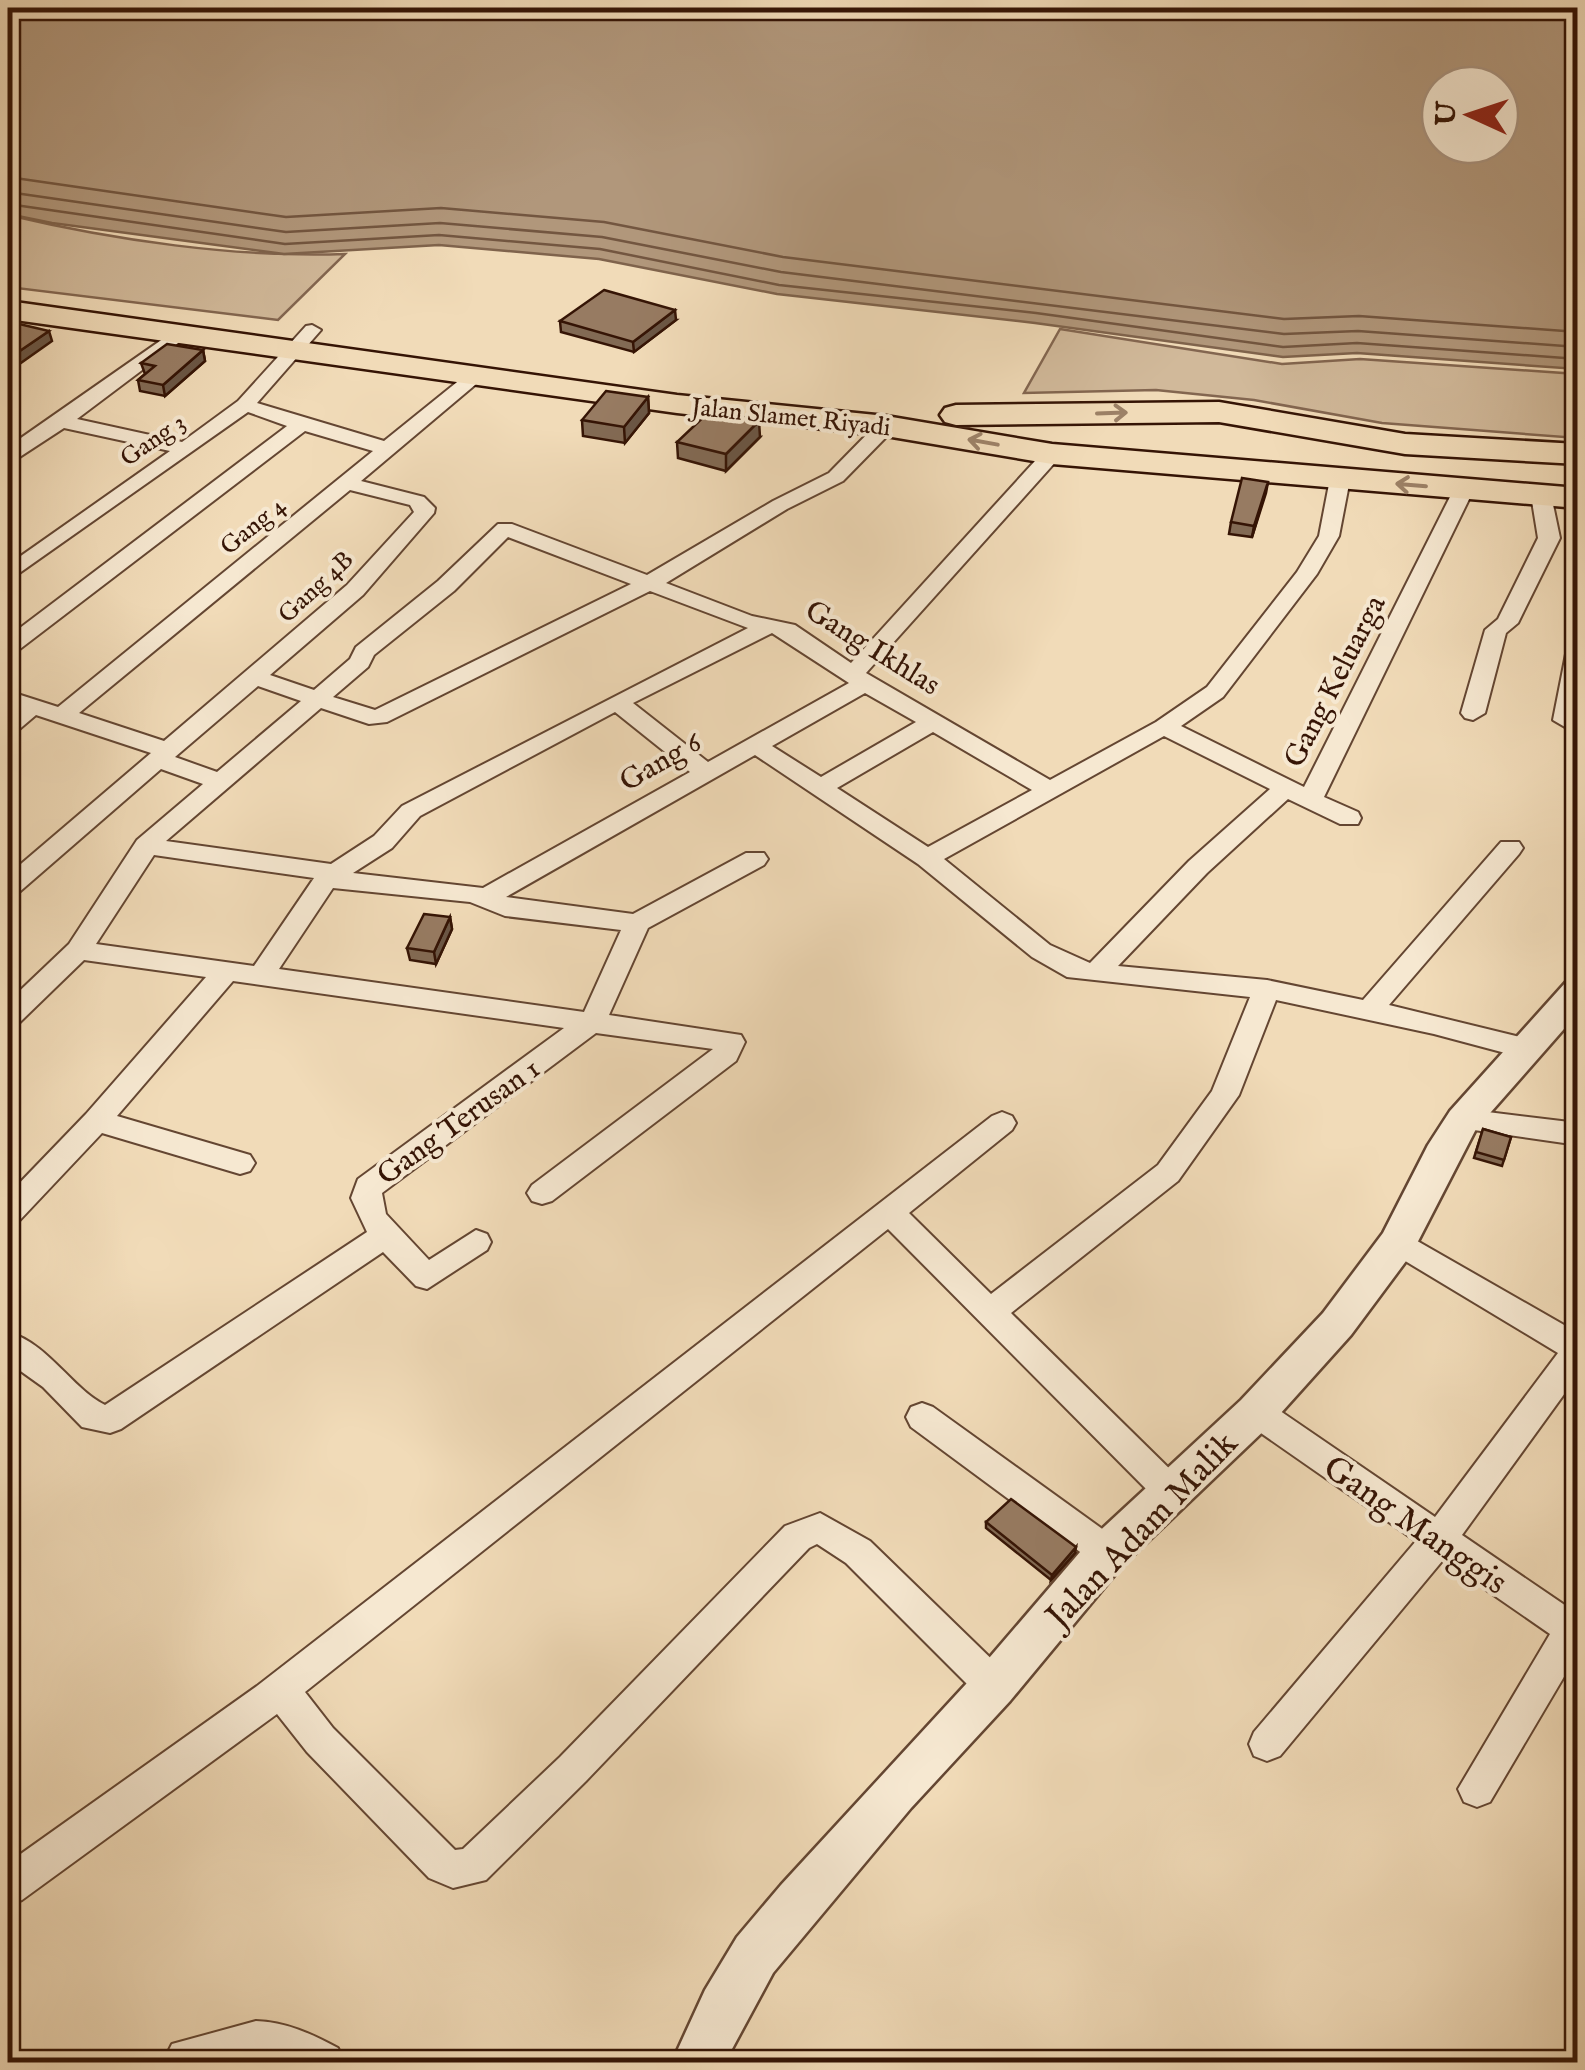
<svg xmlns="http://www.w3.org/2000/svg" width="1585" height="2070" font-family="'IM FELL English',serif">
<rect width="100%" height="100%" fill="#f1dbb8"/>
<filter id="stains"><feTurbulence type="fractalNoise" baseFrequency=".002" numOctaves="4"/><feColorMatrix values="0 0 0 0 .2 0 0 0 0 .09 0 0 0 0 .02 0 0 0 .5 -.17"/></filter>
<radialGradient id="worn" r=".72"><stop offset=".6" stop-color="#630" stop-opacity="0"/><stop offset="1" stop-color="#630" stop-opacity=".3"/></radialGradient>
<!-- green -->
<path fill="#d1b99a" stroke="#836650" stroke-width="2.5" d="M 8,215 C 113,240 236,258 345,254 L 278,320 L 8,287 Z
M 1060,329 L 1282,364 L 1360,359 L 1577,374 L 1577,438 L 1382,423 L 1254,400 L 1156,390 L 1024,393 Z"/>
<!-- water -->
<path fill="#b1977b" stroke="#7f634c" stroke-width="2.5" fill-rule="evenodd" d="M 8,8 L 1577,8 L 1577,369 L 1357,353 L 1283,357 L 1035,323 L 777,294 L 599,259 L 439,245 L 284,254 L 52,223 L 8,214 ZM 1440,85 L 1500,85 L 1500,145 L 1440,145 Z"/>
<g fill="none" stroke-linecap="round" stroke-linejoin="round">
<!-- shore -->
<path stroke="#735640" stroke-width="2.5" d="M 8,177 L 286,217 L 441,208 L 604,222 L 783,257 L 1284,319 L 1359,316 L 1578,332
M 8,192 L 286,232 L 440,223 L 602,237 L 781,272 L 1284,334 L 1358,331 L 1578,347
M 8,204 L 285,244 L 439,235 L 600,249 L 779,285 L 1036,313 L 1283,347 L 1357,343 L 1578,359"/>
<!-- minor casing -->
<g stroke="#644632" stroke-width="4">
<path id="minor" d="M 312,325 L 321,330 L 257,403 L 384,441 L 472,370 L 479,368 L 488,374 L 361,481 L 424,497 L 435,508 L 434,513 L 363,595 L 270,675 L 314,690 L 350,659 L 356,647 L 438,581 L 498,524 L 512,524 L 647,575 L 773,501 L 829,473 L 879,422 L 886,420 L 896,426 L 893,430 L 843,481 L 787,509 L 666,583 L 752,616 L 795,625 L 851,663 L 1045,450 L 1059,450 L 1059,458 L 866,673 L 1050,780 L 1156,722 L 1207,687 L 1297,572 L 1319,536 L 1330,479 L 1333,475 L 1347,475 L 1350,479 L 1339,536 L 1317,574 L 1223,697 L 1181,726 L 1304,787 L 1454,489 L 1457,485 L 1471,485 L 1474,489 L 1324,797 L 1358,812 L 1361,818 L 1358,824 L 1340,824 L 1288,799 L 1207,873 L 1118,966 L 1267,980 L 1363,1000 L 1501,842 L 1519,842 L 1523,848 L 1519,854 L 1389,1005 L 1524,1038 L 1534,1041 L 1538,1048 L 1534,1055 L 1524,1058 L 1434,1034 L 1276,1000 L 1239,1095 L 1178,1181 L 1011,1313 L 1182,1481 L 1187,1491 L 1182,1501 L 1170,1505 L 1158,1501 L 888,1229 L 305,1692 L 333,1728 L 455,1850 L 463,1849 L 560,1757 L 785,1526 L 820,1513 L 870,1541 L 1007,1674 L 1012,1686 L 1007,1698 L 994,1703 L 981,1698 L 846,1563 L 817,1544 L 809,1548 L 586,1781 L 486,1880 L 453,1888 L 429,1878 L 307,1752 L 277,1714 L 22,1900 L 8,1905 L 8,1863 L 257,1686 L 992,1116 L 1002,1112 L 1012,1116 L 1016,1123 L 1012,1130 L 909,1213 L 991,1294 L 1158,1165 L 1212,1091 L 1250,997 L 1067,977 L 1032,957 L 918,864 L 755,755 L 506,897 L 633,914 L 746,853 L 764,853 L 768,859 L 764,865 L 648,928 L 609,1015 L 741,1035 L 745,1042 L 736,1061 L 552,1201 L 542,1204 L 532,1201 L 527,1193 L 532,1185 L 713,1049 L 596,1033 L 382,1193 L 386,1214 L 429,1260 L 476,1230 L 487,1234 L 491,1242 L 487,1250 L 427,1289 L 416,1286 L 383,1252 L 121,1429 L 110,1433 L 82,1427 L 43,1387 L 8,1362 L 8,1332 C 49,1344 71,1388 105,1405 L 367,1232 L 351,1198 L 358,1179 L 564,1028 L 233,981 L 117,1116 L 250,1155 L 255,1163 L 250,1171 L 240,1174 L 102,1133 L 19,1221 L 8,1224 L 8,1195 L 86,1114 L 206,977 L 84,960 L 18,1024 L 8,1026 L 8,1002 L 69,944 L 137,840 L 203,784 L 161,769 L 17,894 L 8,896 L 8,875 L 151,753 L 36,715 L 16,732 L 8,734 L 8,715 L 16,708 L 8,705 L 8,691 L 58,707 L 373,451 L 305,431 L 16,652 L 8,654 L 8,637 L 287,426 L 248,412 L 8,581 L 8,565 L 170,451 L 64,428 L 15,460 L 8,462 L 8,447 L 180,327 L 189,333 L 186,337 L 77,419 L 182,442 L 238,401 L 306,326 ZM 350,490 L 410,505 L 414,512 L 347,585 L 164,741 L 79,713 ZM 508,537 L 631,584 L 375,710 L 333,697 L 368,667 L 374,655 L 454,591 ZM 650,591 L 748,628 L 402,806 L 374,836 L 331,864 L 166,841 L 321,708 L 369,724 L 387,722 ZM 772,633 L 849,683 L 708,762 L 633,703 ZM 258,686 L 301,701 L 217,772 L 175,757 ZM 865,693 L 916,722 L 821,777 L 772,746 ZM 615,712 L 690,772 L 483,888 L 353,873 L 392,848 L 420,816 ZM 933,732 L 1032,790 L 928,847 L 837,788 ZM 1164,736 L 1270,789 L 1189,861 L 1090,963 L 1050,945 L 944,859 ZM 154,855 L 314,878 L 254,966 L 96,944 ZM 333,888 L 470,902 L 505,916 L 621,930 L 584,1012 L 279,969 Z
M 1541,489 L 1551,495 L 1560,538 L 1518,623 L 1506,633 L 1485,713 L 1473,720 L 1465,718 L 1461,713 L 1485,630 L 1498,619 L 1538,538 L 1531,495 Z
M 1578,642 L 1578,715 L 1573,725 L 1565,727 L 1553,720 L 1567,649 Z
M 1463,1109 L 1578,1123 L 1578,1145 L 1453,1127 L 1449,1120 L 1453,1113 Z
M 1398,1230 L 1578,1333 L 1578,1375 L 1462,1535 L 1569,1608 L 1578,1604 L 1578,1653 L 1490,1802 L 1477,1807 L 1464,1802 L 1458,1789 L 1550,1634 L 1443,1560 L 1280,1756 L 1267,1761 L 1254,1756 L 1249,1744 L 1254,1732 L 1416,1541 L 1245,1422 L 1240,1412 L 1245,1402 L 1256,1398 L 1267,1402 L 1435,1517 L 1558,1353 L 1387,1250 L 1383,1242 L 1387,1234 Z
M 922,1403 L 933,1407 L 1119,1541 L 1124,1552 L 1119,1563 L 1107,1567 L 1095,1563 L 911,1427 L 906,1417 L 911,1407 Z
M 256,2021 C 286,2022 312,2034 338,2048 L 344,2062 L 163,2062 L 172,2044 Z"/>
</g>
<!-- tertiary casing -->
<g stroke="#644632" stroke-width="5">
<path id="tertiary" d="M 1578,978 L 1578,1013 L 1476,1129 L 1412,1253 L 1351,1335 L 1271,1424 L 1122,1566 L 1010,1701 L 911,1808 L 773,1973 L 725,2062 L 672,2062 L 705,1990 L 737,1937 L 781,1885 L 978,1671 L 1092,1538 L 1241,1400 L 1323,1313 L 1383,1233 L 1428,1145 L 1450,1111 L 1566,982 Z"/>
</g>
<!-- trunk casing -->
<g stroke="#351405" stroke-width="5">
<path id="trunk" d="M 8,301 L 677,395 L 886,416 L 1052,444 L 1578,488 L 1578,508 L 1052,464 L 886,436 L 677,413 L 8,319 Z
M 1219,402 L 1405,434 L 1578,444 L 1578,464 L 1405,454 L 1219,422 L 956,425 L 945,422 L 940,415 L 945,408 L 956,405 Z"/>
</g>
<!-- minor -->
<use href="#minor" fill="#f6e8d1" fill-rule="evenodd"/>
<!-- tertiary -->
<use href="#tertiary" fill="#f6e8d1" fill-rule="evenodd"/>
<!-- trunk -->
<use href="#trunk" fill="#f1dbb8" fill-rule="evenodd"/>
</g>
<!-- wall -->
<path fill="#826a54" stroke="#351405" stroke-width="2.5" d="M 676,320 L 634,352 L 561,332 L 560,321 Z
M 203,350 L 205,361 L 165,396 L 140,391 L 138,380 L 145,374 L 141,363 Z
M 648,397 L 649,413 L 625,443 L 583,436 L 582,420 Z
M 760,437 L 726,471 L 678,458 L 677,442 Z
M 1268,482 L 1252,537 L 1229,534 L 1231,522 Z
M 450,917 L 452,929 L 436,964 L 410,960 L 407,948 Z
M 1483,1129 L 1511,1137 L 1502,1166 L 1474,1158 Z
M 986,1522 L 1075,1553 L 1051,1580 L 986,1528 Z"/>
<!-- shaded-wall -->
<path fill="#6a5645" stroke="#351405" stroke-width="2.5" d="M 675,310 L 676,320 L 634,352 L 633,342 Z
M 49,331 L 52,341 L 8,372 L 8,359 Z
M 203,350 L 205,361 L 165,396 L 163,385 Z
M 648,397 L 649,413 L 625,443 L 624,427 Z
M 759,421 L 760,437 L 726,471 L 726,454 Z
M 1268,482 L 1266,493 L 1252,537 L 1254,526 Z
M 450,917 L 452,929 L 436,964 L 434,952 Z
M 1076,1547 L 1075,1553 L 1051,1580 L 1052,1575 Z"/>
<!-- building -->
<path fill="#977b62" stroke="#351405" stroke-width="2.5" d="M 604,290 L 675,310 L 633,342 L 560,321 Z
M 15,323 L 49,331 L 8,359 L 8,327 Z
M 167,344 L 203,350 L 163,385 L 138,380 L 155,366 L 141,363 Z
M 606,391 L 648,397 L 624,427 L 582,420 Z
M 712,409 L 759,421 L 726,454 L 677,442 Z
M 1242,478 L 1268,482 L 1254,526 L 1231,522 Z
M 424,914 L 450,917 L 434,952 L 407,948 Z
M 1483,1129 L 1511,1137 L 1504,1160 L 1476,1152 Z
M 1011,1499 L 1076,1547 L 1052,1575 L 986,1522 Z"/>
<!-- one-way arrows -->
<defs><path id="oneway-shaft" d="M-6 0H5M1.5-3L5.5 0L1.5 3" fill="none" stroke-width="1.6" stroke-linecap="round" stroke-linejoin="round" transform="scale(2.5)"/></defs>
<g stroke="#9c8167">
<use href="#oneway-shaft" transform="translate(1112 413) rotate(-2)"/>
<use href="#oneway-shaft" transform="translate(983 442) rotate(-170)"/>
<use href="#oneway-shaft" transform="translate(1411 485) rotate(-175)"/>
</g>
<g text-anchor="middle" stroke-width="8" stroke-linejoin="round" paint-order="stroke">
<!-- far-street labels -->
<g font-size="25" fill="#351405" stroke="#f6e8d1">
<text transform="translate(791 416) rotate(6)" y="9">Jalan Slamet Riyadi</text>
<text transform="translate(152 439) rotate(-35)" y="9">Gang 3</text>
<text transform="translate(252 525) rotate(-39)" y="9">Gang 4</text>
<text transform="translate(315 586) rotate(-43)" y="9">Gang 4B</text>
</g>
<!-- street labels -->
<g font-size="30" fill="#351405" stroke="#f6e8d1">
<text transform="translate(873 647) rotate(32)" y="10">Gang Ikhlas</text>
<text transform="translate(1334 681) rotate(-63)" y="10">Gang Keluarga</text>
<text transform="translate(660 761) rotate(-30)" y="10">Gang 6</text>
<text transform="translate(458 1121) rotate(-36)" y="10">Gang Terusan 1</text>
</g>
<!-- near-street labels -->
<g font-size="35" fill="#351405" stroke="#f6e8d1">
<text transform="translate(1416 1524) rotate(35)" y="12">Gang Manggis</text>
<text transform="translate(1141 1529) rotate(-46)" y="12">Jalan Adam Malik</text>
</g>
</g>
<!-- margin -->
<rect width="1585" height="2070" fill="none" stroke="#f1dbb8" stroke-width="40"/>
<rect x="10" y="10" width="1565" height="2050" fill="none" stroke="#351405" stroke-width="5"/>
<rect x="20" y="20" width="1545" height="2030" fill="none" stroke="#351405" stroke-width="2.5"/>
<!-- north arrow -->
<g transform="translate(1470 115) rotate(273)"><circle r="48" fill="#f6e8d1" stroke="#a9937f" stroke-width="2.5"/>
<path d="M0-8L18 38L0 25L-18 38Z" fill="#8f2418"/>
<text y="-15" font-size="28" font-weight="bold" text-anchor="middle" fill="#351405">U</text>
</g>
<rect width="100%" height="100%" filter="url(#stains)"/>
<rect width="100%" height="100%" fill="url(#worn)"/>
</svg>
